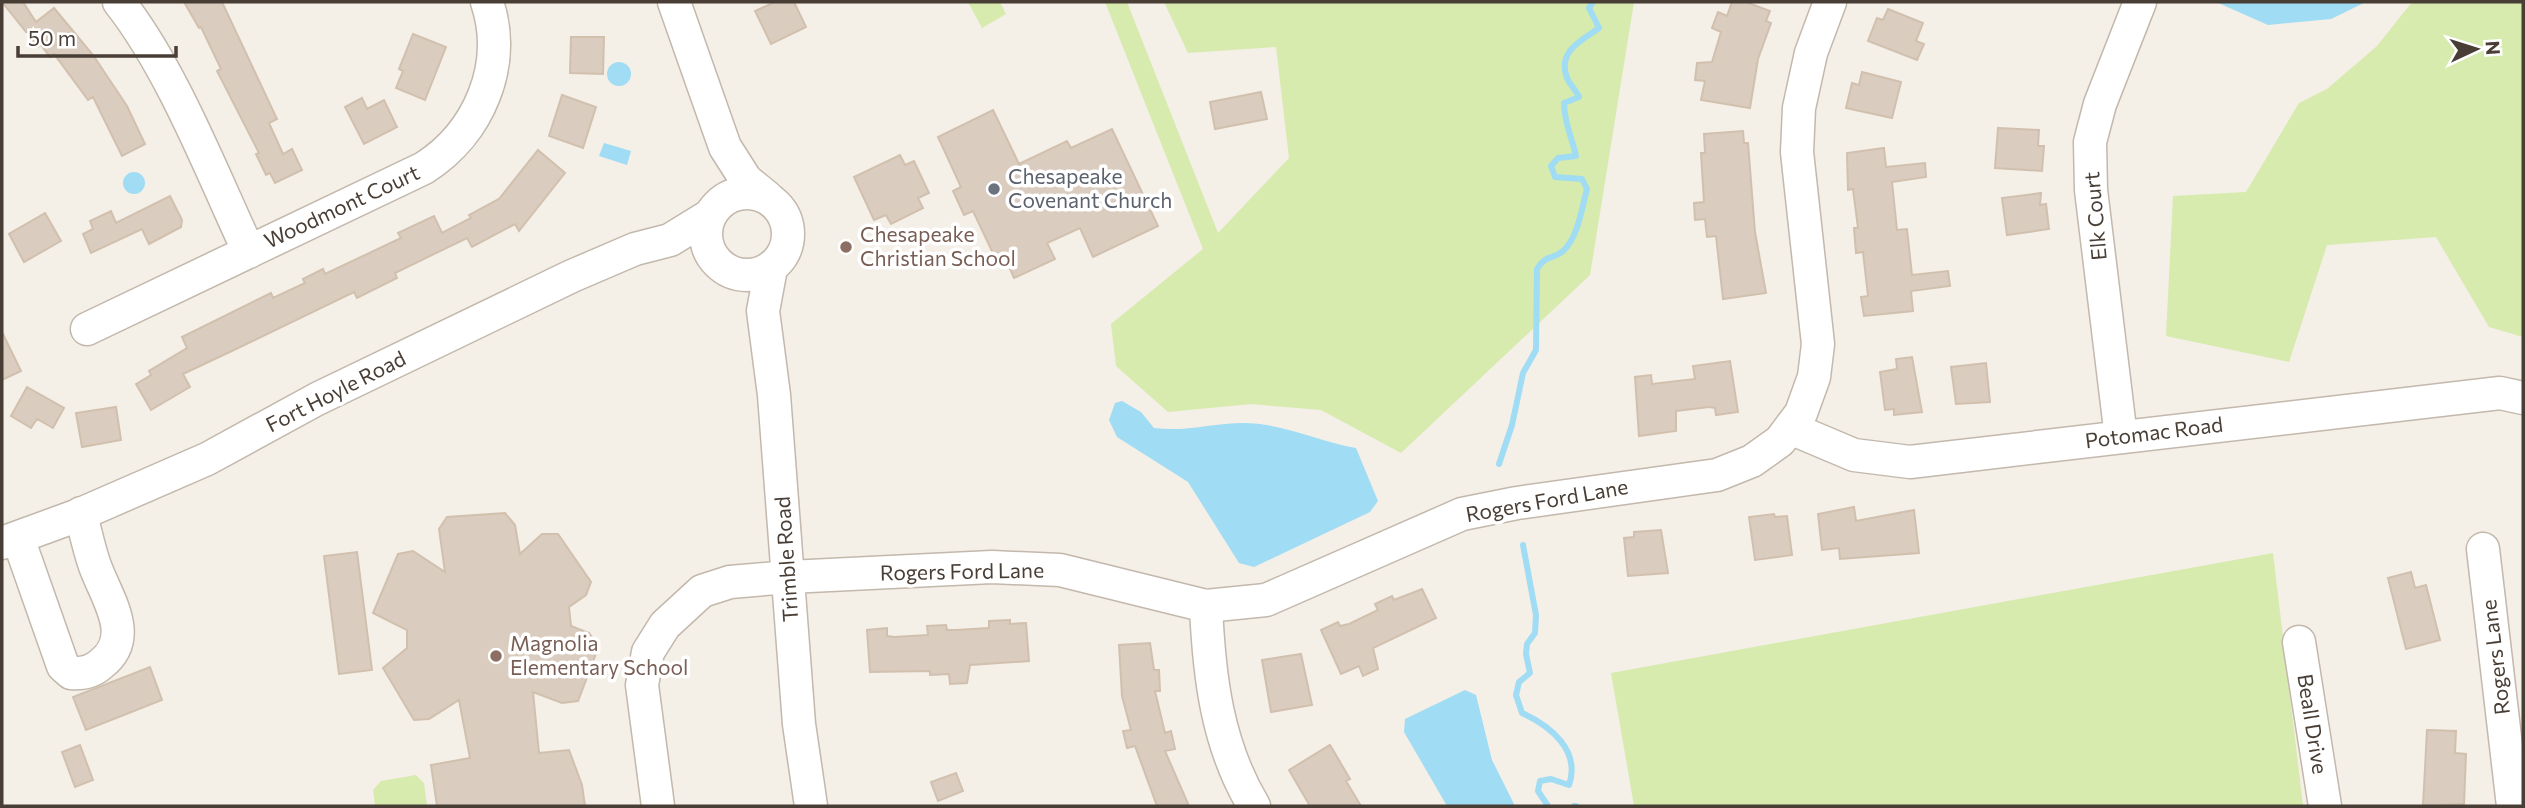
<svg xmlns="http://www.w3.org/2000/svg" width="2525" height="808" font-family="Commissioner,sans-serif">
<rect width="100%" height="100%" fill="#f4efe7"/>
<!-- green -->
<path fill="#d6ebad" d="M 968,2 L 1000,2 L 1006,14 L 982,28 Z
M 1105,2 L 1127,2 L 1218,233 L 1289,158 L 1276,47 L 1188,53 L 1164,2 L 1634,2 L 1590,275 L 1401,453 L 1321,410 L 1251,404 L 1168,412 L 1116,366 L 1111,324 L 1203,249 Z
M 2412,2 L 2523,2 L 2523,337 L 2489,327 L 2436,237 L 2327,245 L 2289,362 L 2166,336 L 2173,196 L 2246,192 L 2299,103 L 2327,89 L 2377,46 Z
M 2273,553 L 2303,806 L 1634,806 L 1611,673 Z
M 416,775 L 424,783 L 427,806 L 375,806 L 373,790 L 381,781 Z"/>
<!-- water -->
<path fill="#a0dcf4" d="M 2216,2 L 2366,2 L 2331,19 L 2268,25 Z
M607 74a12 12 0 1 1 24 0a12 12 0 1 1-24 0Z
M 604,143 L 631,151 L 627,165 L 599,156 Z
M123 183a11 11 0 1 1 22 0a11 11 0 1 1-22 0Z
M 1122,401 L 1141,412 L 1154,428 C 1184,432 1210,424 1240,423 C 1279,422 1318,441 1356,448 L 1378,501 L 1370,512 L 1254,567 L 1239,563 L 1188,482 L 1117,437 L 1109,420 L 1115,403 Z
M 1465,690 L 1476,695 L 1492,760 L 1515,806 L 1447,806 L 1404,732 L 1405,719 Z"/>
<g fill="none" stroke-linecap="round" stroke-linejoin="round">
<!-- stream -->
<path stroke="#a0dcf4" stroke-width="6" d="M 1499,464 L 1512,425 L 1523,373 L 1536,350 L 1537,269 C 1546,254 1553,260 1563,251 C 1578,238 1582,207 1587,189 L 1582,179 L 1555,177 L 1551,166 L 1558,158 L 1576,156 C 1572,137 1564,123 1564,103 L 1579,97 C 1576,90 1570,85 1567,78 C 1557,51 1581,41 1599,28 L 1589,8 L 1593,2
M 1523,545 L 1536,615 L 1535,633 L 1527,644 L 1526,654 L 1530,673 L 1519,682 L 1516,695 L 1522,713 C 1550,726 1581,750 1569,785 L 1551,779 L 1540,781 L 1538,791 L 1548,806
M 1574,806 L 1576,806"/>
</g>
<!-- building -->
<path fill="#daccbe" stroke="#d2c0ae" stroke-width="2" d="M 2,2 L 23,2 L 36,22 L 54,8 L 93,55 L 127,106 L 145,144 L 122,156 L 93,97 L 88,100 L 54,54 L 50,57 L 41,45 L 38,47 Z
M 184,2 L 222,2 L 277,119 L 269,123 L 283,154 L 292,149 L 302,170 L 275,183 L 270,173 L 266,175 L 256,154 L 259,153 L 217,71 L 221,69 L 201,27 L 199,28 Z
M 775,2 L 794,2 L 806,27 L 771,44 L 755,11 Z
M 1732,2 L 1746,2 L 1770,11 L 1766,21 L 1771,23 L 1758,59 L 1750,108 L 1701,100 L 1705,81 L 1695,80 L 1697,63 L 1712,62 L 1721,32 L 1712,28 L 1718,12 L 1727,16 Z
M 1888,9 L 1923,23 L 1916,41 L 1924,44 L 1917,60 L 1868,41 L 1877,18 L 1883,20 Z
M 413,34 L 446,47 L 425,100 L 396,88 L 403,71 L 399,69 Z
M 571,37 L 604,37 L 603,74 L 570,73 Z
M 1862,72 L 1901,82 L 1892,118 L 1846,108 L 1852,83 L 1859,85 Z
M 1261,92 L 1267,119 L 1215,129 L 1210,102 Z
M 562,95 L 596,107 L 583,148 L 549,136 Z
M 362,98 L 367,109 L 384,100 L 397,127 L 364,144 L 345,107 Z
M 993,110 L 1019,164 L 1067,141 L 1071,148 L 1112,129 L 1158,226 L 1093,257 L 1080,228 L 1047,243 L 1055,259 L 1014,278 L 1006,260 L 998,264 L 973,211 L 964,215 L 953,191 L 961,187 L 938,137 Z
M 1998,128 L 2039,130 L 2038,146 L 2044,146 L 2042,171 L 1995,168 Z
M 1743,131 L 1744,143 L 1748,143 L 1755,232 L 1766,293 L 1723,299 L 1716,236 L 1707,237 L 1705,219 L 1695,220 L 1694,203 L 1704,202 L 1701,153 L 1705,153 L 1704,134 Z
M 1884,148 L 1886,167 L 1925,163 L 1926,177 L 1892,182 L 1897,230 L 1907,229 L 1912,275 L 1948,271 L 1950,286 L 1911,291 L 1913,311 L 1864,316 L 1861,297 L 1868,296 L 1863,252 L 1856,253 L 1854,228 L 1858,228 L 1853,189 L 1848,190 L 1847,153 Z
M 538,150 L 565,173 L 519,231 L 515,224 L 472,247 L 467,238 L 395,273 L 397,278 L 357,298 L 354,292 L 236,349 L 183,374 L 190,387 L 151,410 L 136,384 L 151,375 L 149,371 L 187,348 L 182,337 L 271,293 L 273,298 L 305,283 L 303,279 L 323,269 L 325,274 L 401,238 L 398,233 L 434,216 L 442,233 L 471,218 L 469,215 L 499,199 Z
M 900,155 L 905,165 L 914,161 L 929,193 L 918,198 L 923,208 L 891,224 L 886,215 L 874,220 L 854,177 Z
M 2041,193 L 2040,205 L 2046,204 L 2049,229 L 2007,235 L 2002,198 Z
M 170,196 L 182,220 L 181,227 L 149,244 L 142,229 L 91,253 L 83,234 L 93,229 L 90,221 L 111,211 L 116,223 Z
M 45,213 L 61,241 L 24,262 L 9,234 Z
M 2,332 L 21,371 L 2,380 Z
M 1912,357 L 1922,412 L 1894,415 L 1894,409 L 1885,410 L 1880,372 L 1897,369 L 1896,359 Z
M 1730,361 L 1738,412 L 1716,415 L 1715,408 L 1709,407 L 1676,411 L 1676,431 L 1639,436 L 1635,377 L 1651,375 L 1652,384 L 1695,379 L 1693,366 Z
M 1986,363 L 1990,402 L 1956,404 L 1951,367 Z
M 27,387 L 64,408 L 53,428 L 37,419 L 31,428 L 11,416 Z
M 116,407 L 121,440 L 82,447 L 76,413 Z
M 1854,507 L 1856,521 L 1914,510 L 1919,553 L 1840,559 L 1839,548 L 1822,550 L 1818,514 Z
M 505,513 L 515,525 L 520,554 L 542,534 L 558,534 L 591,582 L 586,595 L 569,607 L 571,626 L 589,633 L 599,646 L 578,701 L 562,703 L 533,692 L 539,753 L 569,750 L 582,785 L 585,806 L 437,806 L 431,765 L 470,758 L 459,700 L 429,719 L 414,720 L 383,668 L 407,648 L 407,630 L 373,613 L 398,554 L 413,551 L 445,572 L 439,529 L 447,517 Z
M 1774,514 L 1775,517 L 1787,516 L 1792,555 L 1755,560 L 1749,517 Z
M 1661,530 L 1668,573 L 1628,576 L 1624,538 L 1634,537 L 1634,532 Z
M 357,552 L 372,670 L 339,674 L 324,556 Z
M 2411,572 L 2415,588 L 2426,585 L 2440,640 L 2406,649 L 2388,578 Z
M 1422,589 L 1436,618 L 1373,648 L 1378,669 L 1363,676 L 1359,666 L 1341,674 L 1321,630 L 1338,622 L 1340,626 L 1349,624 L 1378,610 L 1375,604 L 1392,596 L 1394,600 Z
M 1010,620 L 1010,624 L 1026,623 L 1029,661 L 970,665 L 967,683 L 950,684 L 949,674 L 930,675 L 930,671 L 870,672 L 867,630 L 887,628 L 887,636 L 894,637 L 928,635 L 927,626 L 946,625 L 947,630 L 956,630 L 989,628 L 989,621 Z
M 1150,643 L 1154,670 L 1159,670 L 1160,691 L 1155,691 L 1165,733 L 1171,731 L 1175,749 L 1165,751 L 1189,806 L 1157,806 L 1135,746 L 1127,748 L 1123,731 L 1131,730 L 1122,696 L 1119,645 Z
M 1301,654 L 1312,705 L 1271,712 L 1262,660 Z
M 150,667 L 162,700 L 86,730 L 73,697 Z
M 2427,730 L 2456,731 L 2455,753 L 2466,754 L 2464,804 L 2423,806 Z
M 80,745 L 93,780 L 75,787 L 62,752 Z
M 1330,745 L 1350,779 L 1346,781 L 1361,806 L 1310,806 L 1289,770 Z
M 956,773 L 963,791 L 938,801 L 931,782 Z"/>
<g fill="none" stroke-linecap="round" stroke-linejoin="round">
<!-- minor casing -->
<g stroke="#c3b8ac" stroke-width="35">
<path id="minor" d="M 119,2 C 172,69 212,173 249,252
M 674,2 L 725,147 L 746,180 L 767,197
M706 234a41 41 0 1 1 82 0a41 41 0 1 1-82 0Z
M 771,268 L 763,311 L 774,395 L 799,724 L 811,806
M 87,329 L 424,168 C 479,133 508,65 487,2
M 1790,428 L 1854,455 L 1910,462 L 2500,393 L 2523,398
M 2121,437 L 2091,190 L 2090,142 L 2100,104 L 2140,2
M 18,538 L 63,666 L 71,673 C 82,674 92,672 101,664 C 136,637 107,599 95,566 C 89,549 85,531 81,513
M 2,543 L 76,516 L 207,459 L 317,399 L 572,276 L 635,249 L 670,240 L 709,216
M 2483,549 L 2513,806
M 1206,606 C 1209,676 1217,745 1254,806
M 2299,642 L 2325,806
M 658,806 L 642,685 L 648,652 L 665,625 L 702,591 L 730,582 L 789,577 L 992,567 L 1060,570 L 1206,606 L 1266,600 L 1462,514 L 1517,503 L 1717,475 L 1752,461 L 1780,441 L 1801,413 L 1814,377 L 1818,344 L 1797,152 L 1799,108 L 1811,53 L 1830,2"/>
</g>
<!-- minor -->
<use href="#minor" stroke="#fff" stroke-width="32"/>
</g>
<!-- markers -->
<circle fill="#6b7280" stroke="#fff" stroke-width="2.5" cx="994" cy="189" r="7"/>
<g fill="#8d6e63" stroke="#fff" stroke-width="2.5">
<circle cx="846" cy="247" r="7"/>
<circle cx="496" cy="656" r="7"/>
</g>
<g text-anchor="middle" stroke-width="7" stroke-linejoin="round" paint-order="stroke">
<!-- worship labels -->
<g font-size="21" fill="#5b616d" stroke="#fff" text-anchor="start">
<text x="1008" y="184">Chesapeake<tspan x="1008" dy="24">Covenant Church</tspan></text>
</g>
<!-- street labels -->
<g font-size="21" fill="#483e35" stroke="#fff">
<text transform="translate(342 207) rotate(-25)" y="7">Woodmont Court</text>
<text transform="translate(2096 216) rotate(-95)" y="7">Elk Court</text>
<text transform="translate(336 392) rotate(-27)" y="7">Fort Hoyle Road</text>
<text transform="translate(2154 433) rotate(-7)" y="7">Potomac Road</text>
<text transform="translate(1547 501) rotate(-10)" y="7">Rogers Ford Lane</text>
<text transform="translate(787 559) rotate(-94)" y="7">Trimble Road</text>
<text transform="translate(962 572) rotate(-1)" y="7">Rogers Ford Lane</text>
<text transform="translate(2496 657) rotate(-97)" y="7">Rogers Lane</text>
<text transform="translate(2312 724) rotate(81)" y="7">Beall Drive</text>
</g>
<!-- education labels -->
<g font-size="21" fill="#785e54" stroke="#fff" text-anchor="start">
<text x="860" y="242">Chesapeake<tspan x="860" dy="24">Christian School</tspan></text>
<text x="510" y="651">Magnolia<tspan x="510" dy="24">Elementary School</tspan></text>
</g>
</g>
<!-- border -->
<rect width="2525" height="808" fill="none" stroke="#483e35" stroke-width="7"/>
<!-- north arrow -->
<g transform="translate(2476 49) rotate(86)" stroke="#ffffff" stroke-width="5" paint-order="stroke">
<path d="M0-5L12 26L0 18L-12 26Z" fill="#483e35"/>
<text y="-10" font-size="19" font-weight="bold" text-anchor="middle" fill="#483e35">N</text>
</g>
<!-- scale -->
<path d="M18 46v10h158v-10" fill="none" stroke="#483e35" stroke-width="3.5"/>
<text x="28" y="46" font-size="21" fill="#483e35" stroke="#ffffff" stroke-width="5" paint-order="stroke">50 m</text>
</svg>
